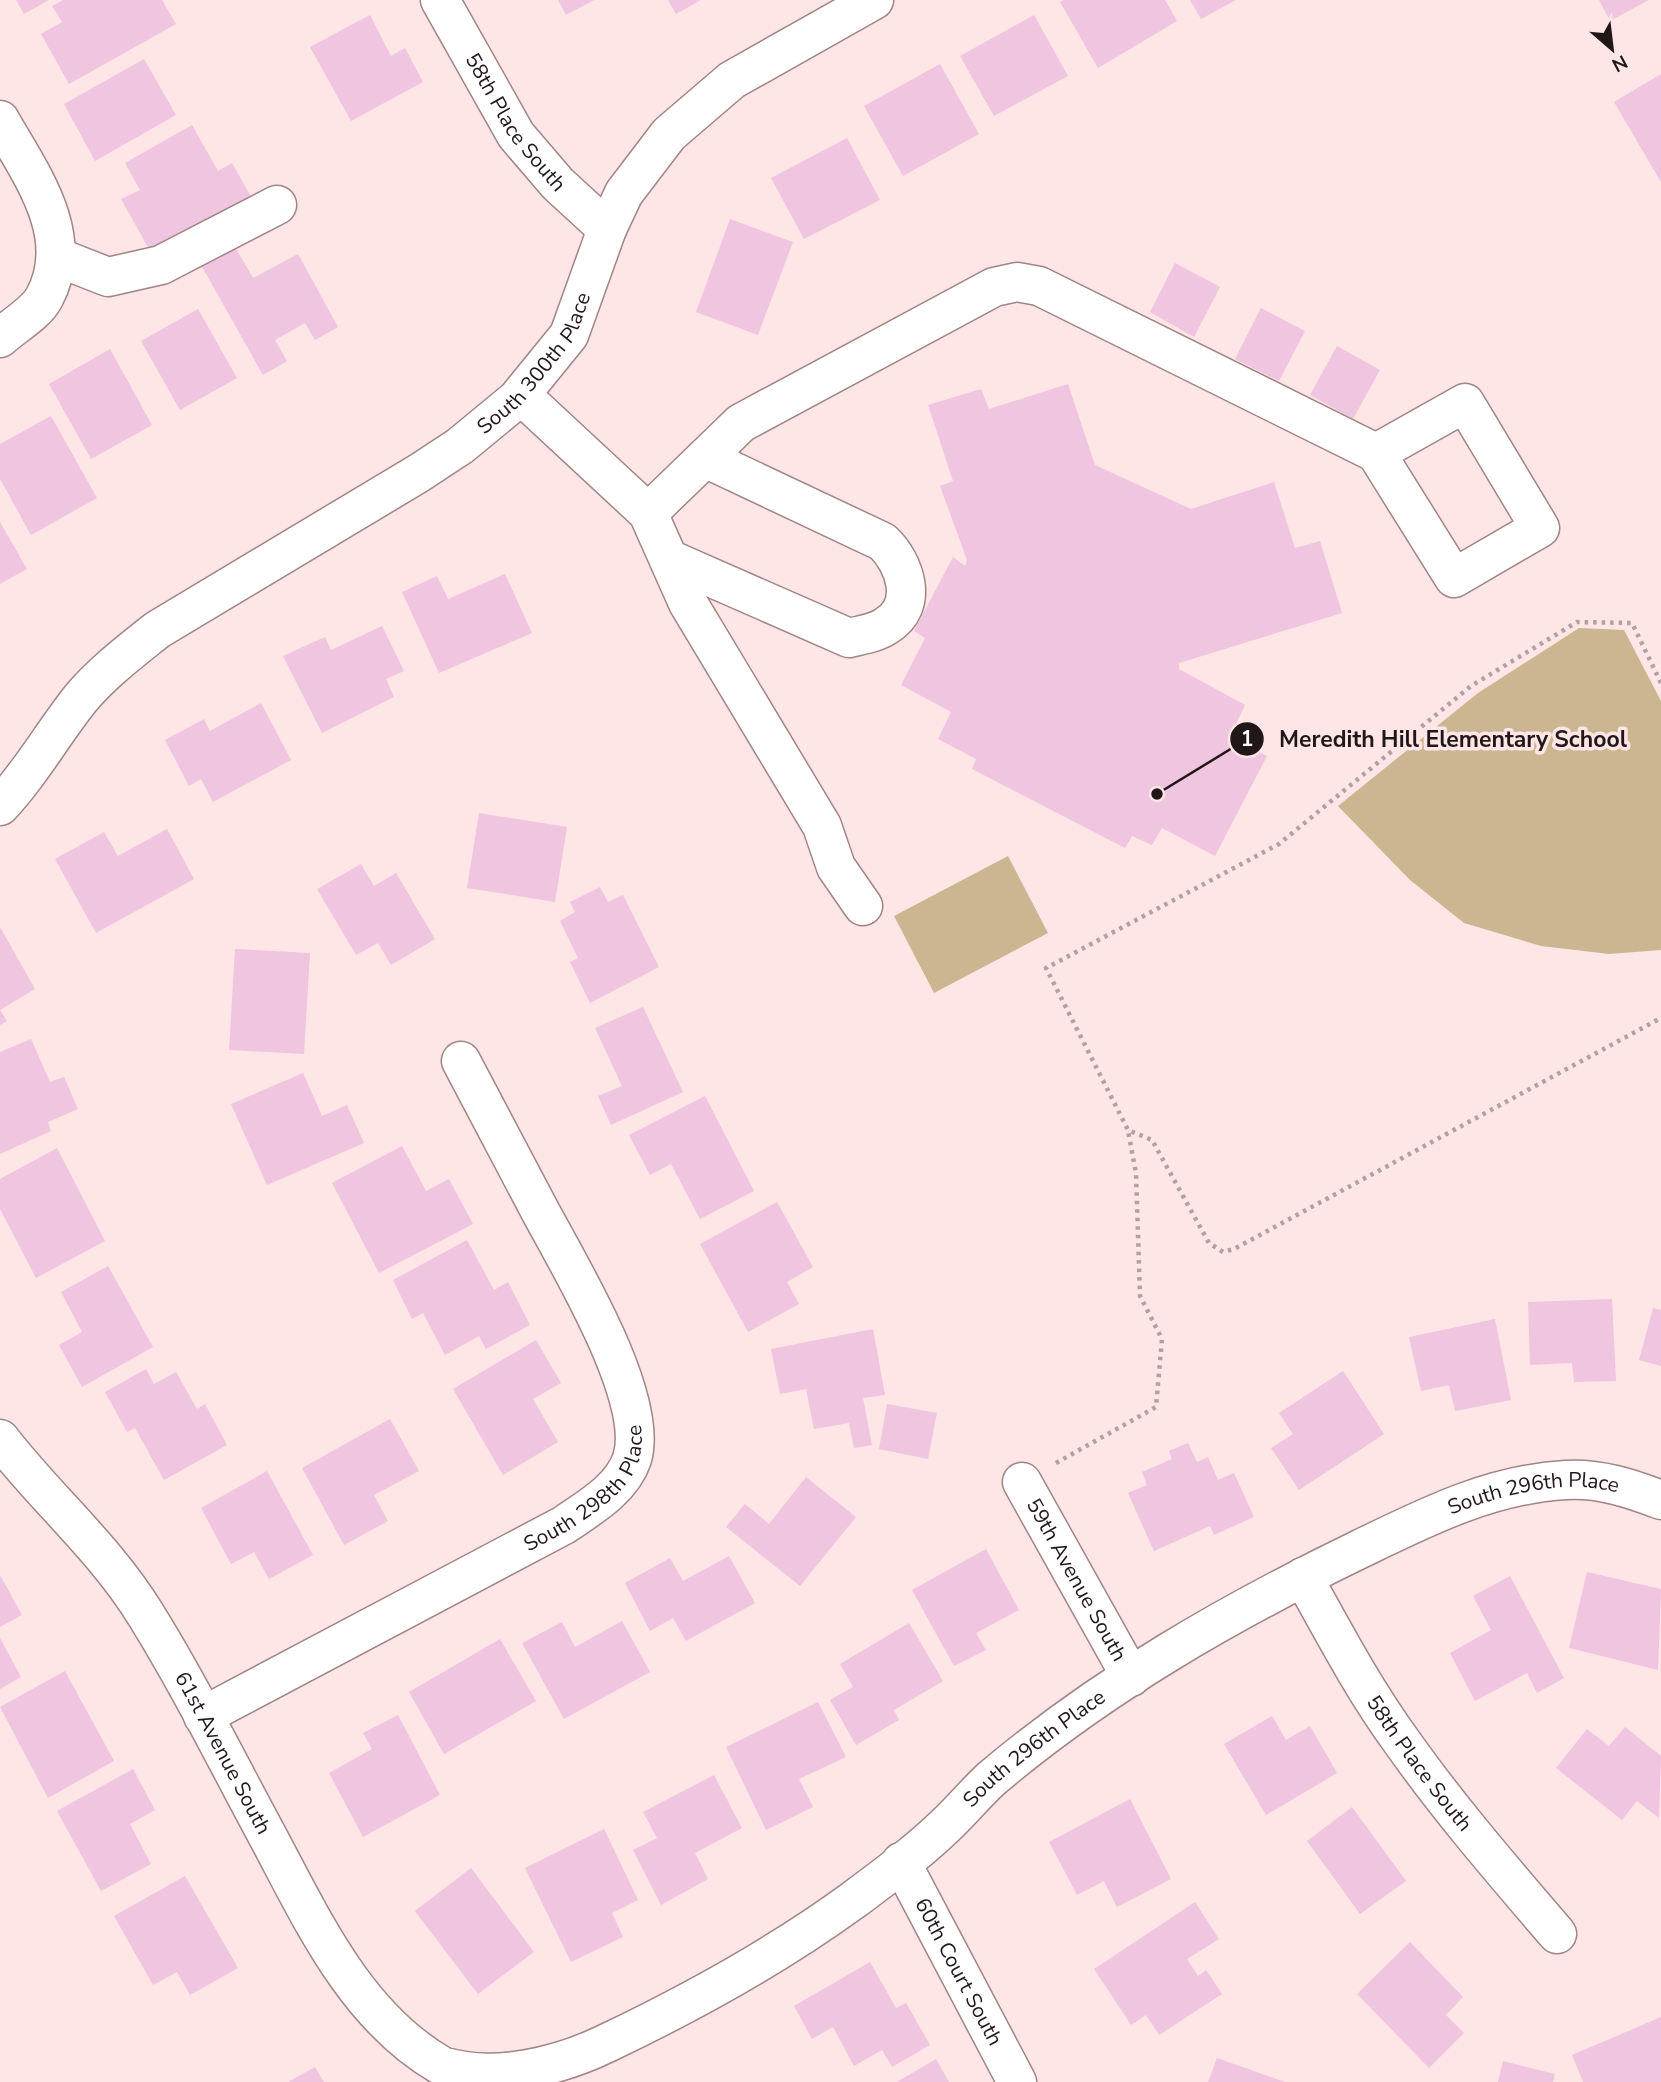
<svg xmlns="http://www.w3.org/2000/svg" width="1661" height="2082" font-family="'Nunito Sans',sans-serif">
<rect width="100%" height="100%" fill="#fee5e6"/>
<!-- green -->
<path fill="#ccb691" d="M 1579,628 L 1624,630 L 1661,701 L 1661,950 L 1609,954 L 1541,946 L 1464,923 L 1410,880 L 1338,806 L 1478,693 Z
M 1008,856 L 1048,933 L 934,993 L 894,916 Z"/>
<!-- building -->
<path fill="#efc5e0" d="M 16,0 L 49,0 L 24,14 Z
M 63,0 L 162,0 L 176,24 L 69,84 L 41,34 L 62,22 L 52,6 Z
M 558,0 L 594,0 L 566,15 Z
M 668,0 L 701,0 L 676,14 Z
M 1063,0 L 1165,0 L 1177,21 L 1098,68 L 1060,2 Z
M 1190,0 L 1236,0 L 1201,19 Z
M 1599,0 L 1649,0 L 1610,21 Z
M 370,15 L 391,56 L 405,48 L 423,82 L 351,121 L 310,47 Z
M 1034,15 L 1068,76 L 994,116 L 960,56 Z
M 144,59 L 176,115 L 95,161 L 64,104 Z
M 940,64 L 979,134 L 903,176 L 864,106 Z
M 1661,74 L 1661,182 L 1614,102 Z
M 192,125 L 218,171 L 232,163 L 254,202 L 154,258 L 121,199 L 140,190 L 125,163 Z
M 847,138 L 880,200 L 804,239 L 771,178 Z
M 730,219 L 793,242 L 758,335 L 696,312 Z
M 235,247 L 253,278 L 298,254 L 338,327 L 315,340 L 305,323 L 275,340 L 287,361 L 263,375 L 201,265 Z
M 1175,263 L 1220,287 L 1194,337 L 1150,312 Z
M 1261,308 L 1305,331 L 1279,381 L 1235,359 Z
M 198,309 L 237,378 L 180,410 L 141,341 Z
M 1337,346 L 1380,370 L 1353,419 L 1310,395 Z
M 110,349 L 152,425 L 91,459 L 49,384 Z
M 1068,384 L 1095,465 L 1191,509 L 1274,482 L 1295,548 L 1320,541 L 1342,613 L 1179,663 L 1179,669 L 1245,705 L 1230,736 L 1267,756 L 1215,856 L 1162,828 L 1152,845 L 1132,836 L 1125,848 L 972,769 L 976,759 L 938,739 L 951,712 L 901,685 L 925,638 L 914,631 L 953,557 L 965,566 L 967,560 L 940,486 L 953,481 L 928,405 L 981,389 L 989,409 Z
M 51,416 L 97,498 L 31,535 L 0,479 L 0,444 Z
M 0,522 L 27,569 L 0,584 Z
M 505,574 L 532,633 L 439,673 L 402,592 L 437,576 L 448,599 Z
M 382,626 L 404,671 L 386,679 L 394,697 L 322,733 L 283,656 L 325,637 L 331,650 Z
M 261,703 L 291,760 L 213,802 L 201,779 L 189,786 L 165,740 L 204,719 L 210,731 Z
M 479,813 L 567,827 L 555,902 L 467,888 Z
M 167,829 L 194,879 L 96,933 L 55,859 L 104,832 L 118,856 Z
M 361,864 L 374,886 L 396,873 L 435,939 L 391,965 L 378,943 L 356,955 L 317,889 Z
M 600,887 L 608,902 L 623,895 L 659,967 L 590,1003 L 570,962 L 578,958 L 560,921 L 575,912 L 570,902 Z
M 0,927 L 35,989 L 0,1010 Z
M 235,949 L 310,953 L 304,1054 L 229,1050 Z
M 643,1007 L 683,1092 L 611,1125 L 598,1096 L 622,1086 L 595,1028 Z
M 0,1010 L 7,1021 L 0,1025 Z
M 31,1039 L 50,1082 L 64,1077 L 78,1109 L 48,1122 L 51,1131 L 0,1154 L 0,1052 Z
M 303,1073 L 322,1116 L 347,1105 L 364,1143 L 267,1185 L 231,1104 Z
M 705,1096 L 754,1191 L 700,1219 L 671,1164 L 650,1175 L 629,1135 Z
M 402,1146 L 426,1191 L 449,1179 L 473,1224 L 379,1273 L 332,1183 Z
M 57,1148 L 105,1241 L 36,1278 L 0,1209 L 0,1179 Z
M 777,1202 L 813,1267 L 787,1282 L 799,1304 L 748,1332 L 700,1244 Z
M 467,1240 L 494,1290 L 508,1282 L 530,1325 L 486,1349 L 479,1336 L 445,1355 L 423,1313 L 412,1319 L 393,1280 Z
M 108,1266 L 153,1347 L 82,1387 L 59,1345 L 82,1332 L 61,1292 Z
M 1612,1299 L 1616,1381 L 1574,1382 L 1572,1363 L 1530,1365 L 1528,1302 Z
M 1653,1308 L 1661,1310 L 1661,1366 L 1639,1360 Z
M 1495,1319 L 1511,1400 L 1455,1411 L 1449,1385 L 1421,1391 L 1409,1337 Z
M 873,1329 L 885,1395 L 863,1398 L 872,1445 L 854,1448 L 849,1423 L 814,1429 L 806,1389 L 780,1394 L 771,1349 Z
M 536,1340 L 561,1383 L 533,1399 L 558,1442 L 503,1475 L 453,1389 Z
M 146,1369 L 154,1384 L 176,1372 L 197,1409 L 205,1404 L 227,1445 L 164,1480 L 135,1428 L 127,1432 L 105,1392 Z
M 1343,1371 L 1384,1434 L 1299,1490 L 1271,1448 L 1293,1434 L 1279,1413 Z
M 887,1404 L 937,1413 L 928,1459 L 879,1449 Z
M 390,1419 L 419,1471 L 374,1495 L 388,1521 L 344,1545 L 302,1468 Z
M 1188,1443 L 1197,1462 L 1208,1457 L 1218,1480 L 1234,1473 L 1254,1517 L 1214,1535 L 1210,1526 L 1154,1551 L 1128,1493 L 1147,1485 L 1142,1472 L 1172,1459 L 1169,1451 Z
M 267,1471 L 313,1555 L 269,1579 L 254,1552 L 231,1564 L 201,1508 Z
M 806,1477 L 856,1517 L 800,1586 L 726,1527 L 745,1504 L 769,1524 Z
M 986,1549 L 1019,1610 L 976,1633 L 986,1650 L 954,1666 L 912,1590 Z
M 729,1556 L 755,1603 L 686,1641 L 673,1618 L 650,1631 L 625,1583 L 670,1558 L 683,1581 Z
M 1587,1572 L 1661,1589 L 1658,1670 L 1569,1648 Z
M 0,1575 L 22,1615 L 0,1627 Z
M 1510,1576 L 1564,1678 L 1537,1693 L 1527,1673 L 1475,1701 L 1450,1653 L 1491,1630 L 1473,1596 Z
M 622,1621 L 650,1672 L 564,1719 L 522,1643 L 562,1622 L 575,1647 Z
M 909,1623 L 943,1681 L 894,1710 L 899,1720 L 856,1745 L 830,1700 L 853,1687 L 840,1664 Z
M 0,1638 L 21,1677 L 0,1689 Z
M 500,1639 L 536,1701 L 444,1754 L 409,1692 Z
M 65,1671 L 114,1761 L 48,1798 L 0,1707 Z
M 818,1702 L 846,1757 L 799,1779 L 813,1807 L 766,1830 L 726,1747 Z
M 398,1715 L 440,1795 L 363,1837 L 329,1773 L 372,1749 L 363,1733 Z
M 1272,1716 L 1286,1740 L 1310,1726 L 1337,1773 L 1266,1815 L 1224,1744 Z
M 1625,1727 L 1661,1756 L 1659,1818 L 1637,1801 L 1622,1820 L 1556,1768 L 1587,1729 L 1609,1746 Z
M 133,1769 L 155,1810 L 130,1824 L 151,1864 L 101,1891 L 57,1811 Z
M 714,1775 L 742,1828 L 695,1853 L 708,1879 L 661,1905 L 633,1850 L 657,1838 L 643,1812 Z
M 1130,1799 L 1171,1879 L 1117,1907 L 1104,1881 L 1077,1895 L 1049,1842 Z
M 1352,1807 L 1406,1881 L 1360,1914 L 1307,1841 Z
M 604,1829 L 638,1900 L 612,1913 L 623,1937 L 571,1962 L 525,1868 Z
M 471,1868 L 534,1952 L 478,1994 L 415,1911 Z
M 185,1876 L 238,1968 L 190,1995 L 177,1972 L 153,1985 L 114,1916 Z
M 1195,1902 L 1219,1939 L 1187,1959 L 1198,1976 L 1206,1970 L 1222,1994 L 1159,2035 L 1146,2015 L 1131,2025 L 1094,1969 Z
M 1410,1942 L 1463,1997 L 1446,2015 L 1464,2033 L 1429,2068 L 1357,1994 Z
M 870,1962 L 896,2008 L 906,2003 L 930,2045 L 892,2067 L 882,2050 L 854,2066 L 833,2027 L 812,2039 L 794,2006 Z
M 1661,2017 L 1661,2082 L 1583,2082 L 1572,2055 Z
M 1217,2058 L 1285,2082 L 1208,2082 Z
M 936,2059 L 949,2082 L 897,2082 Z
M 1503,2061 L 1555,2074 L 1553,2082 L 1498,2082 Z
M 315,2067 L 324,2082 L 288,2082 Z"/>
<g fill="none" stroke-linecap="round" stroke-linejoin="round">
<!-- minor casing -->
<g stroke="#a18486" stroke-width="41">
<g id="minor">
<path id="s1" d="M 440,0 L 516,135 L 558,184 L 607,229"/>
<path d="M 0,120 C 30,173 78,236 44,298 C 36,313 13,326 0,338"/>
<path d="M 57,257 L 108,277 L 161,265 L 277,205"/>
<path d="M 521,395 L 648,513 L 688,603 L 822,826 L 836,867 L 863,906"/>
<path d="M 648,513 L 741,423 L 994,287 L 1017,282 L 1039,286 L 1376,453 L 1454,578 L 1540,528 L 1465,403 L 1376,453"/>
<path d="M 669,559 L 849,638 C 861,635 876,633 886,626 C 920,606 905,563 883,542 L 705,458"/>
<path id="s2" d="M 0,806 C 31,773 53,733 81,698 C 103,672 131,651 157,630 L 419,473 L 460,446 L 517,399 L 569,335 L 607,229 L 624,193 L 669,134 L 732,80 L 874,0"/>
<path id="s3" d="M 0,1439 C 48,1501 104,1547 146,1615 C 190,1686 227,1761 267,1835 C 312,1919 355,2016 442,2066 C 493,2082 558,2067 607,2043 C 693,2002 775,1957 852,1901 C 883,1878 917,1853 945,1826 C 961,1811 975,1794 991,1779 C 1102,1685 1230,1612 1360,1549 C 1426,1517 1491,1484 1566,1480 C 1599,1478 1630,1488 1661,1500"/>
<path id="s4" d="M 1022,1482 L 1131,1677"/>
<path id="s5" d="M 1303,1577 C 1334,1633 1364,1690 1402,1742 C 1450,1810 1504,1872 1557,1934"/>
<path id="s6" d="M 203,1716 L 564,1525 C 590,1507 621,1490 632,1459 C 651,1398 567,1262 538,1207 C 512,1158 487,1110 461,1061"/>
<path id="s7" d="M 901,1862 L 1017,2082"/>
</g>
</g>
<!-- path -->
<path stroke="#b4a0a1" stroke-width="4.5" stroke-dasharray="3.5 5" stroke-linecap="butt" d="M 1661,683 L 1632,623 L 1577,622 L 1471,686 L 1279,844 L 1046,968 L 1128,1130 L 1152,1140 L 1209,1243 L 1223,1252 L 1234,1249 L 1661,1018
M 1056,1463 L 1156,1407 L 1162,1339 L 1140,1296 L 1136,1173 L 1128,1131"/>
<!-- minor -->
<use href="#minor" stroke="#fff" stroke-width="38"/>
</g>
<g text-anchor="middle" stroke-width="7" stroke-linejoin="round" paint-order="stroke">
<!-- street labels -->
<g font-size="21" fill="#221718" stroke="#fee5e6">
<text dy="7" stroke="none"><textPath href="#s1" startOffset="144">58th Place South</textPath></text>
<text dy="7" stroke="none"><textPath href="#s2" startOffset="705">South 300th Place</textPath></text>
<text dy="7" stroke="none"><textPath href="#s6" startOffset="452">South 298th Place</textPath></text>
<text dy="7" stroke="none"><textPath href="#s3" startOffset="2034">South 296th Place</textPath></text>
<text dy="7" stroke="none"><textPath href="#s4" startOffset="112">59th Avenue South</textPath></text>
<text dy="7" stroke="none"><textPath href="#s3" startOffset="1466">South 296th Place</textPath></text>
<text dy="7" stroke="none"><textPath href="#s3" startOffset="387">61st Avenue South</textPath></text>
<text dy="7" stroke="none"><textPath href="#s5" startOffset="220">58th Place South</textPath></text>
<text dy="7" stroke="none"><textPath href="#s7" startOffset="124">60th Court South</textPath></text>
</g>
</g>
<!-- callouts -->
<path fill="none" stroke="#221718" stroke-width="2.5" d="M1157 794L1247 739"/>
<g fill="#221718" stroke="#fee5e6" stroke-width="2.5">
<circle cx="1157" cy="794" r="7"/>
<circle cx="1247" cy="739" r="18"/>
</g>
<g font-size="21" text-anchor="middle" font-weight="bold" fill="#fff">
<text x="1247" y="746">1</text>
</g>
<g font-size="23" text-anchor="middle" font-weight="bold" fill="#221718" stroke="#fee5e6" stroke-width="7" stroke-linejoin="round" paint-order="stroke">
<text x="1453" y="747">Meredith Hill Elementary School</text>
</g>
<!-- north arrow -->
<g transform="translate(1612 49) rotate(152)" stroke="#fee5e6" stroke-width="5" paint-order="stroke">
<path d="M0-5L12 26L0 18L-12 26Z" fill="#221718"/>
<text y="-10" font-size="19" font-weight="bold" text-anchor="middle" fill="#221718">N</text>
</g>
</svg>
